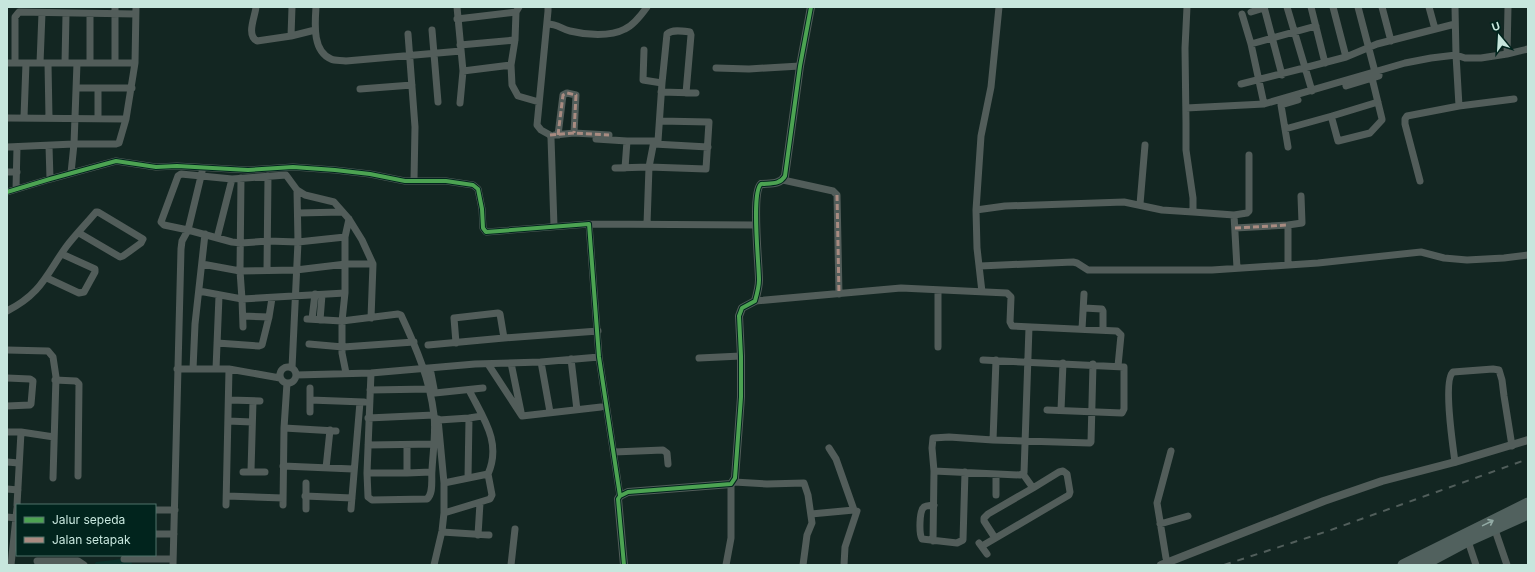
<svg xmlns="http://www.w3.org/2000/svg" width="1535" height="572" font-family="Inter,sans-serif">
<rect width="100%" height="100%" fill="#132622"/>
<!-- built -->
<path fill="#0b322b" d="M 131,558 L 132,565 L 94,565 L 96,562 Z"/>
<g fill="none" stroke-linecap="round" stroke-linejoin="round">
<!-- minor -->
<path stroke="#525d5a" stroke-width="7" d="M 115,7 L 115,63
M 256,7 C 255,17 246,35 257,41 L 291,36 L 315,30
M 316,7 C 315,23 312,51 331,59 C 335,61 341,60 346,61 L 461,51
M 457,7 L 463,71 L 460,103
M 519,7 L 516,12 L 515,40 L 511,65 L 512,85 L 518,96 L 539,102
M 548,7 L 548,11 L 537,125 L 541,130 L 550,135 L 551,138 L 554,226
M 1264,7 L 1282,75
M 1287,7 L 1312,91
M 1311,7 L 1325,63
M 1333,7 L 1346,57
M 1358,7 L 1375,72
M 1382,7 L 1391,41
M 1429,7 L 1435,29
M 1455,7 L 1456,55 L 1459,106
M 1251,12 L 1264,8
M 1242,14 L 1251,44 L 1264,104
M 457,19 L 516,12
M 547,24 C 558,24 561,29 570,31 C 586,35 610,37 625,29 C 634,25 642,14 647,7
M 432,30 L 438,102
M 408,34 L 415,127 L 414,180
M 291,36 L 292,7
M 1251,44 L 1316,26
M 460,45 L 515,40
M 644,50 L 643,80 L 662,83
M 1507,54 L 1508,7
M 15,62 L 15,17 L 19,12 L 135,14
M 7,63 L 135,63
M 40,63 L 42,13
M 48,63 L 49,118
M 65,63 L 66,14
M 90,63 L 90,14
M 716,68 L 749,69 L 800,66
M 463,71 L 511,65
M 1372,78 L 1382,119 L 1382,120 L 1370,133 L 1338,141 L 1332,119 L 1332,116 L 1378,102
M 1241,84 L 1304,68 L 1346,57 L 1377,44 L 1455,24
M 1346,86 L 1379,76 L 1379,71
M 76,88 L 132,88
M 360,89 L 412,85
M 661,92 L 696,93
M 1186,108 L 1264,104 L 1405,63 L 1431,58 L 1456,55 L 1465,58 L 1481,58 L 1507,54 L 1528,49
M 24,117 L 26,63
M 7,118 L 126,119
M 98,119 L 98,88
M 1285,129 L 1332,116
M 555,135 L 574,133 L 609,135
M 558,135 L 563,95 L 567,93 L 576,95 L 574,133
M 596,139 L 627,141 L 658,141 L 662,83 L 667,34 C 672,29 683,31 690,32 L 691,35 L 686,93
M 654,144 L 708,147
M 49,146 L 50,179
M 7,147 L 74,144 L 116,144 L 119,143 L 126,119 L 135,63 L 136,7
M 1288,147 L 1281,105 L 1298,100
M 615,168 L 649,167 L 706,169 L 709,122 L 660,121
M 625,168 L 627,141
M 7,172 L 17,172
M 71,173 L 74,144 L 77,63
M 241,178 L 240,271 L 242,299 L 243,327
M 783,180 L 833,191 L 837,195 L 839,294
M 1420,181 L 1405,124 L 1405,119 L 1407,116 L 1459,106 L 1514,99
M 16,189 L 17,147
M 7,192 L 50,179 L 116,161 L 156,167 L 177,166 L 248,170 L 293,167 L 335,170 L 370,174 L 405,181 L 446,181 L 473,185 L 478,189 L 482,209 L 483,228 L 486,232 L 589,224 L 599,357 L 620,496
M 1140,204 L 1145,145
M 976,210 L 981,136 L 991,87 L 999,7
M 1193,212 L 1234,215 L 1237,268
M 298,213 L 342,212
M 1234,215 L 1247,213 L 1249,211 L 1249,155
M 589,224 L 756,225
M 647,224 L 649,167 L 654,141
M 1235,228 L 1288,225
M 345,237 L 298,242 L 268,241 L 241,243 L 232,242 L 188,230 L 164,225 L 161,222 L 178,176 L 181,174 L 232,179 L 286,175 L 297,190 L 305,195 L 334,202 L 349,219 L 362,240 L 373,264 L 371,318
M 217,238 L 232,179
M 202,264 L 240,271 L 296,270 L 346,264 L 373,264
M 1288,264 L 1288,225 L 1302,223 L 1301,196
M 980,266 L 1073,262 L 1077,263 L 1088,270 L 1212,270 L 1318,263 L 1421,252 L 1444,258 L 1467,260 L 1504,258 L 1528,255
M 267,270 L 268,176
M 47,278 L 79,293 L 84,292 L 95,272 L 95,269 L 62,254
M 938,290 L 938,347
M 199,291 L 242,299 L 345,293
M 982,292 L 977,248 L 976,210 L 1005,206 L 1124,202 L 1162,210 L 1193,212 L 1193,198 L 1186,150 L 1186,123 L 1185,48 L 1187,7
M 755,301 L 901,288 L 1007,293 L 1011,297 L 1010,322 L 1012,326 L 1117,331 L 1121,335 L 1118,366
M 1084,308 L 1102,309 L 1103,311 L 1103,330
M 7,311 C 41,294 46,275 66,247 C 75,235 86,224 96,212 L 98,212 L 143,239 L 141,243 L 123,256 L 120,257 L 79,233
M 243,316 L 269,317
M 307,319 L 342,321 L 398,314 L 401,315 C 416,347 430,380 434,415 C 436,433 433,451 432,470 C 431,479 434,493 427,499 L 372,500 L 368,497 L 367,473 L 371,373
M 312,319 L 315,294
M 320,320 L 322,295
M 1082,329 L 1084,294
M 217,343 L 259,346 L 262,345 L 269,317 L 272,298
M 456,343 L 454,318 L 498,313 L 500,314 L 504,338
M 309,344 L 343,347 L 414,342
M 428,345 L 504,338 L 598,331
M 7,350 L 48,351 L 53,357 L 56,377 L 53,478
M 699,358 L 741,356
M 571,359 L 577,410
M 983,360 L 1124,367 L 1124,409 L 1122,413 L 1047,410
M 541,362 L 550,412
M 511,363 L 521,412
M 488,364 L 522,416 L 601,407
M280 375a8 8 0 1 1 16 0a8 8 0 1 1-16 0Z
M 292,368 L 298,242 L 297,190
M 430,368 L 434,389
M 177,369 L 229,369 L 280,378
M 193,369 L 195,324 L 205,234
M 216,369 L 219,296
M 346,373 L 342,353 L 342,321 L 345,293 L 345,237 L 349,219
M 296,375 L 371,373 L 475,364 L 541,362 L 599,357
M 7,378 L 30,379 L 33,381 L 31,404 L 30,405 L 7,406
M 55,380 L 76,381 L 79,384 L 78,476
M 370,390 L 430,389
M 435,393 L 483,388
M 229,400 L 260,401
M 310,400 L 364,402
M 1061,410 L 1063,363
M 310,412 L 310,388
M 368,418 L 434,415
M 438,419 L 444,483 L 444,513 L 490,499 L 492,495 L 488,474
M 439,420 L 469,418 L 482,416
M 228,421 L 252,422
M 284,428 L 336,431
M 7,432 L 21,432 L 17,505
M 21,432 L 54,437
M 993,440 L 996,360
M 368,445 L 435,444
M 829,448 L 836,459 L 854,510
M 614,452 L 663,450 L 667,453 L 668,464
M 7,462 L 19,463
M 1455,462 C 1453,447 1443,380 1453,372 L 1493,369 L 1499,370 L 1502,380 L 1504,396 L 1512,446
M 283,466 L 353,469
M 326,468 L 330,430
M 251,471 L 253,401
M 934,471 L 1020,475 L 1024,473 L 1029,327
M 243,472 L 265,472
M 367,473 L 407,473 L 431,472
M 407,473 L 407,445
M 1023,474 L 1033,488
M 468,478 L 469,418
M 734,482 L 767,484 L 804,483 L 808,495 L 812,523 L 807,535 L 803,565
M 444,483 L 488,474 C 502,442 483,418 469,390
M 7,489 L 18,490
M 996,495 L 996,474
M 227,496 L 283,498
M 305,496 L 352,498
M 226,505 L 229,369
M 283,505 L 284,428 L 287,383
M 934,505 C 931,506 927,505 924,507 C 919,511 919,534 922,539 L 957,543 L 963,540 L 965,472
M 306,509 L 306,483
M 351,509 L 360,402
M 155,510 L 175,510
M 811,514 L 854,510 L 857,511 L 845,547 L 844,565
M 7,517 L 16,518
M 1160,524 L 1188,516
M 1495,530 L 1507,565
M 442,532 L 489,535
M 155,534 L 174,534
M 478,535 L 480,503
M 933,541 L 934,471 L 932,448 L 933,438 L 949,437 L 993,440 L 1090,443 L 1091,442 L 1093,364
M 1468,541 L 1476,565
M 979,543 L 987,554
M 982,546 L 1069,495 L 1070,492 L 1067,474 L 1063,471 L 1059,472 L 1033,488 L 988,514 L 984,518 L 984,521 L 995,538
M 1166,558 L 1157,503 L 1171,451
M 124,559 L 173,559
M 37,561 L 78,561 L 84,565
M 11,565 L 17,508
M 173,565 L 181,249 L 182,241 L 188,230 L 202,172
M 434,565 L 442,531 L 444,513
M 511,565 L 515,529
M 726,565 L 731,538 L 731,484"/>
<!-- tertiary -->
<path stroke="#525d5a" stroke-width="8" d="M 624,565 L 618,499 L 620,496 L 628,492 L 731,484 L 735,478 L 741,397 L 741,356 L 739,316 L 742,308 L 755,301 C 757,294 759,287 759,280 C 759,264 751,192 761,184 C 770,183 780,185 785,176 L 800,66 L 811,7
M 1161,565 L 1324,501 L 1382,481 L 1455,462 L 1528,440"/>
<!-- trunk -->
<path stroke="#51615e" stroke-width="11" d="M 1403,565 L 1528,503
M 1423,565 L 1468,541 L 1528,514"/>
<!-- rail -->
<path stroke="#515e5b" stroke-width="2" stroke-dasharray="7 7" stroke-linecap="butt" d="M 1224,565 L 1328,531 L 1528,459"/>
<!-- quiet -->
<path stroke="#a88b81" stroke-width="3" stroke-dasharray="6 3" stroke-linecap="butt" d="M 550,135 L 574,133 L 609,135
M 558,135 L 563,95 L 567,93 L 576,95 L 574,133
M 837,195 L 839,294
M 1235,228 L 1288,225"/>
<!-- cycleway casing -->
<g stroke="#01241d" stroke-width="6">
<path id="cycleway" d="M 7,192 L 50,179 L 116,161 L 156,167 L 177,166 L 248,170 L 293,167 L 335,170 L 370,174 L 405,181 L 446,181 L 473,185 L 478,189 L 482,209 L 483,228 L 486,232 L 589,224 L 599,357 L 620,496
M 624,565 L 618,499 L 620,496 L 628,492 L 731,484 L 735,478 L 741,397 L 741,356 L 739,316 L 742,308 L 755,301 C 757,294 759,287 759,280 C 759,264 751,192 761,184 C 770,183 780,185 785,176 L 800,66 L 811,7"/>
</g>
<!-- cycleway -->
<use href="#cycleway" stroke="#4ca352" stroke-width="4"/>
</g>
<!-- one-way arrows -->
<defs><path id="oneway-shaft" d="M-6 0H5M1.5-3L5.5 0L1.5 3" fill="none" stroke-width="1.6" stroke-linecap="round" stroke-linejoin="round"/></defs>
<use stroke="#92aaa4" href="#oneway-shaft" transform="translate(1488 523) rotate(-26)"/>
<!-- border -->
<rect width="1535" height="572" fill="none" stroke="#c7e6dd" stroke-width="16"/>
<!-- legend -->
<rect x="16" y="504" width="140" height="52" fill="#01241d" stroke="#50726a"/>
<rect x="24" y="517" width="20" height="6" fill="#4ca352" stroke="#50726a"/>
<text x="52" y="524" font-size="12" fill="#c7e6dd">Jalur sepeda</text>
<rect x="24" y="537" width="20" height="6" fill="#a88b81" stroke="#50726a"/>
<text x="52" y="544" font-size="12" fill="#c7e6dd">Jalan setapak</text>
<!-- north arrow -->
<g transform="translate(1499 36) rotate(342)" stroke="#01241d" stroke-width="3" paint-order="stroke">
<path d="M0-3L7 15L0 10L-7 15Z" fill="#c7e6dd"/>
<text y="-6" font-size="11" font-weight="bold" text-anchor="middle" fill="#c7e6dd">U</text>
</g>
</svg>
